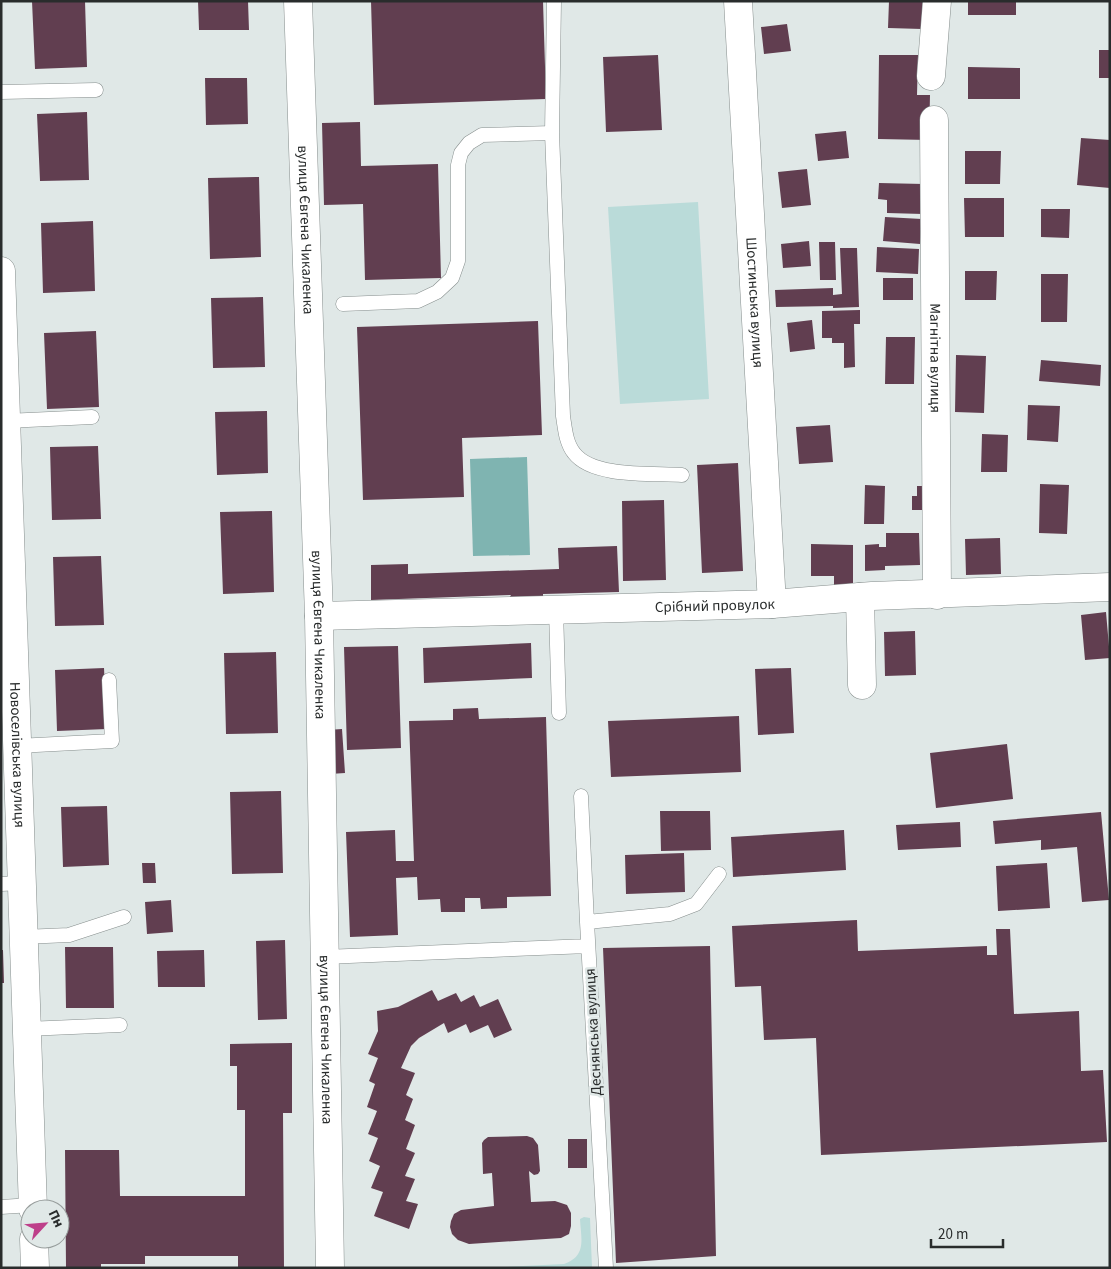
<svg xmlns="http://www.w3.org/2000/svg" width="1111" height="1269" font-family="'Source Sans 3',sans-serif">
<rect width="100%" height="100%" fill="#e0e8e7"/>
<!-- green -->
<path fill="#badbd9" d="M 698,202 L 709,399 L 620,404 L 608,207 Z
M 584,1217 L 590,1218 L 592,1268 L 485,1268 L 564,1264 C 587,1256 581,1239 580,1219 Z"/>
<!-- water -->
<path fill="#7fb4b1" d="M 527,457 L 530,555 L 473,556 L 470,459 Z"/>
<!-- building -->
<path fill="#613e50" d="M 32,1 L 85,1 L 87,67 L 35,69 Z
M 198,1 L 248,1 L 249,30 L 199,30 Z
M 371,1 L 543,1 L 546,99 L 374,105 Z
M 889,1 L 923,1 L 922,29 L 888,28 Z
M 968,1 L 1016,1 L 1016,15 L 968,15 Z
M 787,24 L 791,51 L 764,54 L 761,27 Z
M 1099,50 L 1110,50 L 1110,78 L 1099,78 Z
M 658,55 L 662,130 L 606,132 L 603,57 Z
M 879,55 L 918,55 L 917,95 L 930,95 L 929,140 L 878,139 Z
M 968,67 L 1020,68 L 1020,99 L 968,99 Z
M 205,78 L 247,78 L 248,124 L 206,125 Z
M 87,112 L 89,180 L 40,181 L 37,114 Z
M 360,122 L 361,166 L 438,164 L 441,278 L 365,280 L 363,204 L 324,205 L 322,123 Z
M 846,131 L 849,158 L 818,161 L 815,134 Z
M 1081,138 L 1110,140 L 1110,188 L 1077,185 Z
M 965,151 L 1001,151 L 1000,184 L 965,184 Z
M 807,169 L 811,205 L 782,208 L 778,172 Z
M 259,177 L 261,257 L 210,259 L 208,178 Z
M 879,183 L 924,184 L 923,214 L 887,213 L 887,200 L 878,199 Z
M 964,198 L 1004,198 L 1004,237 L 965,237 Z
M 1041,209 L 1070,209 L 1069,238 L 1041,237 Z
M 885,217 L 922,219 L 920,244 L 883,241 Z
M 93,221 L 95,291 L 43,293 L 41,223 Z
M 809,241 L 811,266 L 783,268 L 781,244 Z
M 819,242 L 835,242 L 836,280 L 820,280 Z
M 877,247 L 919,249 L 918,274 L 876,272 Z
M 840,248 L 857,248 L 859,307 L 833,308 L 833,306 L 776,307 L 775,290 L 833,288 L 833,295 L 842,294 Z
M 965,271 L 997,271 L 996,300 L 965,300 Z
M 1041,274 L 1068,274 L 1067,322 L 1041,322 Z
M 883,278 L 913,278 L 913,300 L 883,300 Z
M 263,297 L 265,367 L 213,368 L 211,298 Z
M 860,310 L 860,324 L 854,324 L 855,367 L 844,368 L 844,343 L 832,343 L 832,338 L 822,338 L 822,311 Z
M 812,320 L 815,349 L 790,352 L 787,323 Z
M 538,321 L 542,435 L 462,438 L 464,497 L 363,500 L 357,327 Z
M 96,331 L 99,407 L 47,409 L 44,333 Z
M 886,337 L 915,337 L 914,384 L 885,384 Z
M 956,355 L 986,356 L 984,413 L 955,412 Z
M 1041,360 L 1101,365 L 1100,386 L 1039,381 Z
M 1028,405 L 1060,406 L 1058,442 L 1027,440 Z
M 267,411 L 268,473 L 217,475 L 215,412 Z
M 830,425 L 833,462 L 799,464 L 796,427 Z
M 982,434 L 1008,435 L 1007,472 L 981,472 Z
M 98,446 L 101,519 L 52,520 L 50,447 Z
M 738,463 L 743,571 L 702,573 L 697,465 Z
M 1040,484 L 1069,485 L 1067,534 L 1039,533 Z
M 865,485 L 885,486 L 884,524 L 864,524 Z
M 917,486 L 927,486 L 927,510 L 912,510 L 912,496 L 917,496 Z
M 664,500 L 666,580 L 623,581 L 622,501 Z
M 272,511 L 274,592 L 223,594 L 220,512 Z
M 886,533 L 919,533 L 920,565 L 885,566 L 885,570 L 865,571 L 865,545 L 879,544 L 879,547 L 886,547 Z
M 1000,538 L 1001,574 L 966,575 L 965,539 Z
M 811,544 L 853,545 L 853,589 L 834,589 L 834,576 L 811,576 Z
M 617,546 L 619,592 L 543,594 L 543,603 L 504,606 L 511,595 L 371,600 L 371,565 L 408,564 L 408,574 L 559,569 L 558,548 Z
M 101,556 L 104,625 L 55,626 L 53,557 Z
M 1106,612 L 1110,658 L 1085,660 L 1081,615 Z
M 915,631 L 916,675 L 885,676 L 884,632 Z
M 531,643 L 532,678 L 424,683 L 423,648 Z
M 398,646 L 401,748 L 347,750 L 344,647 Z
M 276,652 L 278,733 L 226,734 L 224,653 Z
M 104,668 L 107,729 L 57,731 L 55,670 Z
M 791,668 L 794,733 L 758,735 L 755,669 Z
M 478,708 L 479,719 L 546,717 L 551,896 L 507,897 L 507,908 L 481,909 L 480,898 L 465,898 L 465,912 L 441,912 L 440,899 L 418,900 L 417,877 L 396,878 L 398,935 L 350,937 L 346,832 L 395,830 L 396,861 L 414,861 L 409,721 L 453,720 L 453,709 Z
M 739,716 L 741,772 L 611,777 L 608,721 Z
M 342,729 L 345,773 L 330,774 L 327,730 Z
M 1007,744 L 1013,799 L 936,808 L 930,753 Z
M 281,791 L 283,873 L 232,874 L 230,792 Z
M 107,806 L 109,865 L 63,867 L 61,807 Z
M 660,811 L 710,811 L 711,850 L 661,851 Z
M 1101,812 L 1109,900 L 1082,902 L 1077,847 L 1041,850 L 1041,840 L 995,844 L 993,821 Z
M 960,822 L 961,847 L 898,850 L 896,825 Z
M 844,830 L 846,870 L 733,877 L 731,837 Z
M 684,853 L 685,892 L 626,894 L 625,855 Z
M 142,863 L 155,863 L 156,883 L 143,883 Z
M 1047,863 L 1050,908 L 998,911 L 996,866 Z
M 171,900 L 173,932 L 147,934 L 145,902 Z
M 857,920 L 858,951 L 987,946 L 987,955 L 997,955 L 996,929 L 1010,929 L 1014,1014 L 1079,1011 L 1081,1071 L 1103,1070 L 1107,1142 L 821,1155 L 816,1038 L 764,1040 L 761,986 L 735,987 L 732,926 Z
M 285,940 L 287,1019 L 258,1020 L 256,941 Z
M 710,946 L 716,1256 L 616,1263 L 603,948 Z
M 65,947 L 113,947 L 114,1008 L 66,1008 Z
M 1,950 L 3,950 L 4,983 L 1,983 Z
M 204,950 L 205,987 L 158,987 L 157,951 Z
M 432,990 L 438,1001 L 456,993 L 461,1002 L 474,995 L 480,1007 L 498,999 L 512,1030 L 494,1038 L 488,1025 L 470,1033 L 466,1024 L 448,1033 L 444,1023 L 419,1038 L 411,1046 L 401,1068 L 415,1073 L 406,1095 L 413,1099 L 405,1120 L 415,1125 L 406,1149 L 415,1153 L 405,1176 L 415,1179 L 406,1201 L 418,1204 L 409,1229 L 374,1216 L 383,1192 L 371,1188 L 380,1166 L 369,1161 L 378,1138 L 368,1134 L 377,1111 L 367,1107 L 375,1084 L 369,1081 L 378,1058 L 368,1054 L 378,1031 L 377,1011 L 398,1007 Z
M 292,1043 L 292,1113 L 283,1113 L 284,1268 L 238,1268 L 238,1256 L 145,1256 L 145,1264 L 101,1264 L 101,1268 L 66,1268 L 65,1150 L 119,1150 L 120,1196 L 245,1196 L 245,1110 L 237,1110 L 237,1066 L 230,1066 L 230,1044 Z
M 527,1136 L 533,1138 L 538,1145 L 540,1171 L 538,1174 L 534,1175 L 529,1171 L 531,1202 L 555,1201 L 567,1205 L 571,1213 L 571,1226 L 569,1234 L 561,1238 L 469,1244 L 458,1240 L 452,1234 L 450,1227 L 451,1221 L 454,1214 L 461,1210 L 494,1206 L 492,1173 L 483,1174 L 482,1143 L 484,1140 L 488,1137 Z
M 568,1139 L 587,1139 L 587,1168 L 568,1168 Z"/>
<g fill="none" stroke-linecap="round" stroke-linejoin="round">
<!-- service casing -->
<g stroke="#868e8d" stroke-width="15">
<path id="service" d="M 554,1 L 552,133 L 563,416 C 565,429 566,443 574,453 C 593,478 653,473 682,475
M 1,92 L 96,90
M 343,304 L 418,301 L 437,292 L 452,278 L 458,261 L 458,165 L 461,153 L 469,143 L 482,135 L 552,133
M 6,421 L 92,417
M 556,610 L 559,713
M 17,746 L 112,741 L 109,680
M 581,796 L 587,922 L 606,1268
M 1,884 L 22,883
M 587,922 L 670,914 L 696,904 L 719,874
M 23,937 L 69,935 L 124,917
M 325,957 L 588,946
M 26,1029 L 120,1025
M 1,1207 L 32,1205"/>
</g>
<!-- minor casing -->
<g stroke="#868e8d" stroke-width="29">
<g id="minor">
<path id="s1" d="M 298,1 L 319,616 L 330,1268"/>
<path id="s2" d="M 738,1 L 772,604"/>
<path d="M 931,76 L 937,1"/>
<path id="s3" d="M 934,120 L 937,595"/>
<path id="s4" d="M 1,271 L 33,1209"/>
<path d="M 860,597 L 862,685"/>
<path id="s5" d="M 319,616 L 772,604 L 872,596 L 1110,587"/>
<path d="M 34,1239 L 35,1268"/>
</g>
</g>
<!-- service -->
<use href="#service" stroke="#fff" stroke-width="14"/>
<!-- minor -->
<use href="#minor" stroke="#fff" stroke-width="28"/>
</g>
<g text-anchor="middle" stroke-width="5" stroke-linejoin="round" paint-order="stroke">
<!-- street labels -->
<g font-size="15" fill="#292c2c" stroke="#e0e8e7">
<text dy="5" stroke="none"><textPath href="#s1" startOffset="229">вулиця Євгена Чикаленка</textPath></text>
<text dy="5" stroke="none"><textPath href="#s2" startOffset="302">Шостинська вулиця</textPath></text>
<text dy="5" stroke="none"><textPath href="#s3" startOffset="238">Магнітна вулиця</textPath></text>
<text dy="5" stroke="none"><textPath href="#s5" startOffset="396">Срібний провулок</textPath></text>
<text dy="5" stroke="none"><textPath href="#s1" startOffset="634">вулиця Євгена Чикаленка</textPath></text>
<text dy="5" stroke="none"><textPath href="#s4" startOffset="484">Новоселівська вулиця</textPath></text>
<text transform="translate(593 1032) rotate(-93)" y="5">Деснянська вулиця</text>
<text dy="5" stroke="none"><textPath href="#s1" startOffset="1039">вулиця Євгена Чикаленка</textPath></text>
</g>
</g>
<!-- border -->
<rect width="1111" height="1269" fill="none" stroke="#292c2c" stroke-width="5"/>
<!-- north arrow -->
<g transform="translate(45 1224) rotate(64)"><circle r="24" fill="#e0e8e7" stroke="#979d9c"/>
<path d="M0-4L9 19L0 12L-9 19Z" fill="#be3f8a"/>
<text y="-8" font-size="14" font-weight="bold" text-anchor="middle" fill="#292c2c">Пн</text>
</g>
<!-- scale -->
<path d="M931 1239v8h72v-8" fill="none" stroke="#292c2c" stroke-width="2.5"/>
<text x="938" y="1239" font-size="15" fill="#292c2c" stroke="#e0e8e7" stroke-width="4" paint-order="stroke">20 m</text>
</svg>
